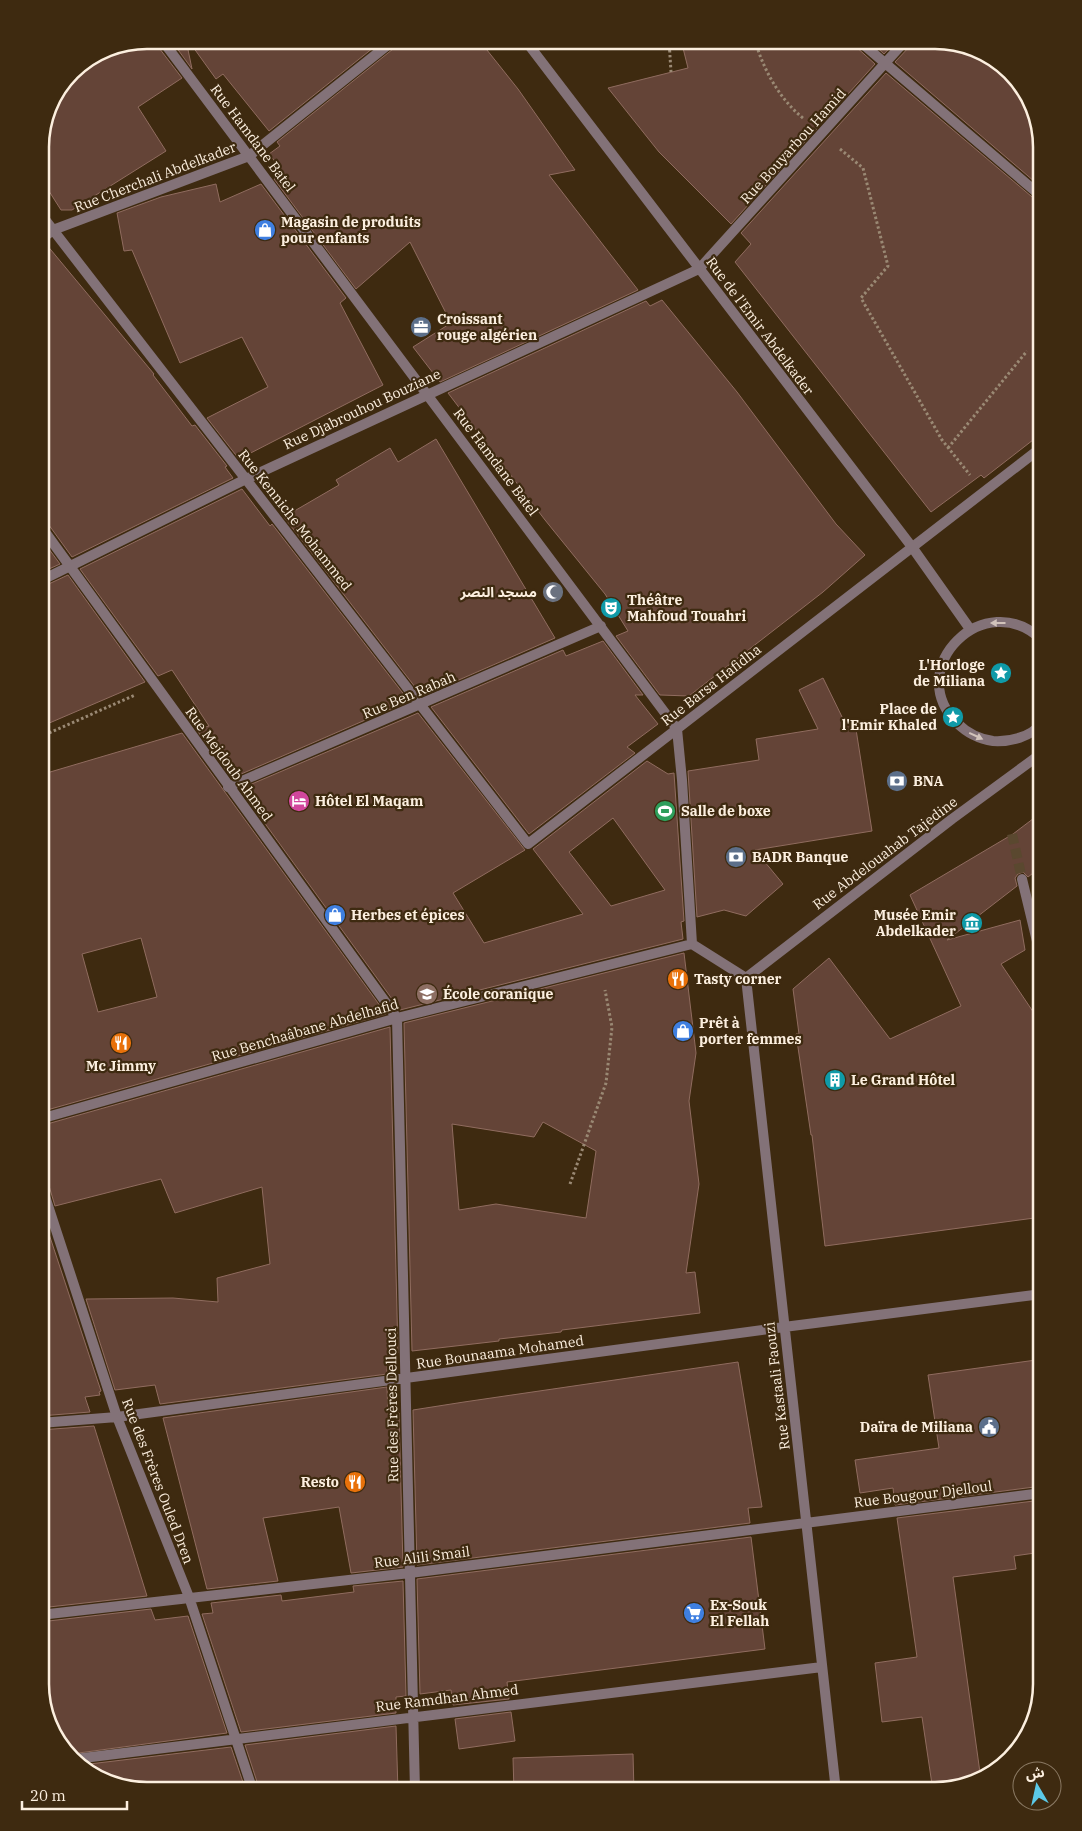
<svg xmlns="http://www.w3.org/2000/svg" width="1082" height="1831" font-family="'IBM Plex Serif','Noto Sans Arabic',serif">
<rect width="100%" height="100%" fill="#3e2a10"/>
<!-- building -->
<path fill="#644437" stroke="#906c5f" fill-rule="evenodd" d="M 147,40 L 155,40 L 156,44 L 182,78 L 138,107 L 166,151 L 72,210 L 61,210 L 40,177 L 40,140 L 48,106 L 72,71 L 106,48 Z
M 171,40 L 186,40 L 192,69 Z
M 188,40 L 383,40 L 269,131 L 223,74 L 216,79 Z
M 401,40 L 479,40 L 518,89 L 575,170 L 549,175 L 638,290 L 440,382 L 413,347 L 451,323 L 410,242 L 356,289 L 274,179 L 285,174 L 269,154 L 280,146 L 277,142 L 398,45 Z
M 681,40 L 851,40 L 854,45 L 875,64 L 731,224 L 659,152 L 608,88 L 688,68 Z
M 869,40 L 897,40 L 884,54 Z
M 913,40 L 942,40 L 995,58 L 1011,77 L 1007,81 L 1031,100 L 1042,147 L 1042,188 L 895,62 L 911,45 Z
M 886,73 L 1038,202 L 1042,204 L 1042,433 L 984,478 L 981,475 L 931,512 L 735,262 L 751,244 L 741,233 Z
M 216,184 L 220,202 L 261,184 L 346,298 L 340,303 L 383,385 L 239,459 L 207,418 L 268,387 L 242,337 L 180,363 L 132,250 L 124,251 L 117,213 L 161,197 Z
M 46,244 L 154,374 L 153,375 L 192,426 L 195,425 L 227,466 L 225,467 L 233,478 L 72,557 L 46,521 L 40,518 L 40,247 Z
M 662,300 L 737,392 L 836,524 L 865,555 L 823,592 L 689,696 L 660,695 L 616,636 L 628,631 L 605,594 L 545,520 L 448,393 L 646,301 L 650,306 Z
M 436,439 L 555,638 L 422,696 L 284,517 L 339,485 L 336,480 L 390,448 L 398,462 Z
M 242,489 L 270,526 L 272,524 L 409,701 L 232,778 L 196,729 L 209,726 L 172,670 L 158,676 L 80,569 Z
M 40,537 L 60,564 L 40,573 Z
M 68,575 L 145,682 L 40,727 L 40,588 Z
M 603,641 L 643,695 L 635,695 L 658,724 L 627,747 L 635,753 L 529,834 L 431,707 L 563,650 L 566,656 Z
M 823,678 L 846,725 L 855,723 L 872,831 L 755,850 L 783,884 L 746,916 L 724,910 L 697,917 L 688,771 L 759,760 L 756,739 L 818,729 L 799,690 Z
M 418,713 L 525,850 L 453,893 L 484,943 L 583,914 L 533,849 L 647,761 L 668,774 L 674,773 L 684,921 L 681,922 L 683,939 L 400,1010 L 240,789 ZM 613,818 L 665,890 L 611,906 L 569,852 Z
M 182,733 L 386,1014 L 40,1112 L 40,775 ZM 141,938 L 157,997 L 98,1012 L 82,954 Z
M 1042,812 L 1042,866 L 1028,877 L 1023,872 L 1018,874 L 1015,878 L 1017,886 L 947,940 L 1020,920 L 1025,950 L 1001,964 L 1042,1025 L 1042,1217 L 825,1246 L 812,1135 L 811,1135 L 796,1034 L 799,1034 L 793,989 L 829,958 L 890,1039 L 961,1006 L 910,895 L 1013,834 Z
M 684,953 L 696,1053 L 689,1101 L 699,1184 L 686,1273 L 695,1272 L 700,1313 L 562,1330 L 561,1332 L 499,1339 L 499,1341 L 412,1351 L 404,1023 ZM 543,1122 L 596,1151 L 586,1218 L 496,1204 L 459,1210 L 452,1124 L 534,1137 Z
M 390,1027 L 398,1353 L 393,1353 L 393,1359 L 387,1360 L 387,1374 L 160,1404 L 155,1385 L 115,1390 L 86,1299 L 173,1298 L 218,1302 L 217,1278 L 270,1264 L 262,1187 L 175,1213 L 161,1179 L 55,1206 L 47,1179 L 44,1176 L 40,1174 L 40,1126 Z
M 46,1225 L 101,1391 L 99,1392 L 100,1395 L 85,1397 L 90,1412 L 40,1416 L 40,1226 Z
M 1036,1360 L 1042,1405 L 1042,1486 L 895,1505 L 893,1488 L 860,1493 L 855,1460 L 939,1448 L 928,1375 Z
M 738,1362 L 762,1507 L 748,1508 L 750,1523 L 417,1565 L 413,1410 L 464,1402 Z
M 387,1387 L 388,1415 L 399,1413 L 403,1567 L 351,1573 L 339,1507 L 263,1518 L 278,1581 L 207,1589 L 163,1418 Z
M 94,1426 L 147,1596 L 40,1608 L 40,1430 Z
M 1042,1500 L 1042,1552 L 1014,1556 L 1016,1569 L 953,1577 L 981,1780 L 933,1791 L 922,1717 L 882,1722 L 875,1663 L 917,1657 L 897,1518 Z
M 751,1537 L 765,1649 L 507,1682 L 509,1699 L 453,1705 L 451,1690 L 420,1694 L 417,1579 Z
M 403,1581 L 406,1696 L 396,1697 L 396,1713 L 241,1732 L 202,1614 L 213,1613 L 211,1603 L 281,1595 L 282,1601 L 354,1592 L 353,1586 Z
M 151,1609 L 155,1620 L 188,1616 L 227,1733 L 71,1754 L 51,1731 L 40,1684 L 40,1622 Z
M 511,1712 L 515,1741 L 459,1749 L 455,1719 Z
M 396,1726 L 398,1791 L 260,1791 L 245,1745 Z
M 231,1747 L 246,1791 L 140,1791 L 87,1773 L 81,1765 Z
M 633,1754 L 634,1791 L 514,1791 L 513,1758 Z"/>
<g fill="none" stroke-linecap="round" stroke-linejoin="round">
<!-- street-tunnel -->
<path stroke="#5a482f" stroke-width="10" stroke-dasharray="10 5" stroke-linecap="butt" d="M 1012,834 L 1022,879"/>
<!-- path -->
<path stroke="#9a8974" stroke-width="3" stroke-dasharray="2.5 2.5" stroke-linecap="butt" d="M 669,40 L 671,72
M 758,50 C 767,76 782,101 804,119
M 840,149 L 863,168 L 888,266 L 861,298 L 942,440 L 970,475
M 948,448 L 1027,351
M 40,737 L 135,695
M 570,1184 L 606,1083 L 612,1027 L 605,990"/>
<!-- street -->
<path stroke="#837278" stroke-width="10" d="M 162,40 L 677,729 L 682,780 L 692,944
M 525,40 L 912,547 L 970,629
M 858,40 L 1042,197
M 40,213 L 528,844 L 1042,447
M 40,240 L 53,230 L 249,156 L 394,40
M 40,525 L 397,1018 L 415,1791
M 40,581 L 246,479 L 699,269 L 906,40
M 1042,723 C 1031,737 1010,742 993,741 C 979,739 967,733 957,723 C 902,668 985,585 1042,640
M 228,787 L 601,626
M 1022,879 L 1042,962
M 746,978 L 836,1791
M 746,978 L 952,819 L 1042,753
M 40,1119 L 397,1018 L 692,944 L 746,978
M 40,1181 L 117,1417 L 189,1597 L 253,1791
M 40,1423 L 117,1417 L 784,1327 L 1042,1294
M 40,1615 L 410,1573 L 1042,1493
M 75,1759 L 822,1667"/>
</g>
<!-- one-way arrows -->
<defs><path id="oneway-solid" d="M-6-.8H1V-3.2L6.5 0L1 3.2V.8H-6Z" transform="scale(1.25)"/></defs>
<g fill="#d2c3bb">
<use href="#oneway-solid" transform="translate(998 623) rotate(180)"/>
<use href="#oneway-solid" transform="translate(976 736) rotate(25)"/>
</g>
<!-- icons -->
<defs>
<g id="shop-disc" transform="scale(1.125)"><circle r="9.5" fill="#3f7fe0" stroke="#3e2a10"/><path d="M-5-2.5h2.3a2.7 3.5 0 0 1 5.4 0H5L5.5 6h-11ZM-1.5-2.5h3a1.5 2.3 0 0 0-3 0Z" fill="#fff"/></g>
<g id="office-disc" transform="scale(1.125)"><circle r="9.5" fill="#5c6f8a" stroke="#3e2a10"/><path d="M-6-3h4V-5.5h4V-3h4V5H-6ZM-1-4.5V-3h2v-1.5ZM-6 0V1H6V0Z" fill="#fff"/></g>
<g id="mosque-disc" transform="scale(1.125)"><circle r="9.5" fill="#6b7280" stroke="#3e2a10"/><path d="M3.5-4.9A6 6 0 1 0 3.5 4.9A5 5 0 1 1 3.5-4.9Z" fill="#fff"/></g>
<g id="theatre-disc" transform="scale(1.125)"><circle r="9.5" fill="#0f9aa8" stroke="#3e2a10"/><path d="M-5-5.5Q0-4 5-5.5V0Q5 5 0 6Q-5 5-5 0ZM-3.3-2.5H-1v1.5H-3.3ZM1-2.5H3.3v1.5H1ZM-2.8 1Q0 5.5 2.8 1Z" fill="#fff"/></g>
<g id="sight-disc" transform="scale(1.125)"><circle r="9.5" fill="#0f9aa8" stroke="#3e2a10"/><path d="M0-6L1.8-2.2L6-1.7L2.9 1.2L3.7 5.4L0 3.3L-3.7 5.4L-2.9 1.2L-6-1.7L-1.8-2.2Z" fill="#fff"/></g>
<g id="bank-disc" transform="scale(1.125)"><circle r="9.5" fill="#5c6f8a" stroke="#3e2a10"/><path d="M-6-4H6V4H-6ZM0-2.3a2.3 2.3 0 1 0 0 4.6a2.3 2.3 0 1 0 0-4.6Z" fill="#fff"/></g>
<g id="hotel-disc" transform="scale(1.125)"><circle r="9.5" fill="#d1479c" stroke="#3e2a10"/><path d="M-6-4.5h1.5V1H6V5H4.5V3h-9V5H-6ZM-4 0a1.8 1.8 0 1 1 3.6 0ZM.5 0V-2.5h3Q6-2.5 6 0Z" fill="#fff"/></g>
<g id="stadium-disc" transform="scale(1.125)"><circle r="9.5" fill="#2e9e5b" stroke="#3e2a10"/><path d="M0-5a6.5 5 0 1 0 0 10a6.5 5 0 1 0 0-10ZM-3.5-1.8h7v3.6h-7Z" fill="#fff"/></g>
<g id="museum-disc" transform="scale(1.125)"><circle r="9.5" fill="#0f9aa8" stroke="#3e2a10"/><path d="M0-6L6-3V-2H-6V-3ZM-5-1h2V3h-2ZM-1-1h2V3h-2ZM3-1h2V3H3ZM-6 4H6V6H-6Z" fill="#fff"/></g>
<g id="restaurant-disc" transform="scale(1.125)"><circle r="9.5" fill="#e8710a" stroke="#3e2a10"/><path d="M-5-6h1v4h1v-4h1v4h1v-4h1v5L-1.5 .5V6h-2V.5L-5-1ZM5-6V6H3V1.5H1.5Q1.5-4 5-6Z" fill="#fff"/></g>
<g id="school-disc" transform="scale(1.125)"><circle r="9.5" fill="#8d6e63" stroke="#3e2a10"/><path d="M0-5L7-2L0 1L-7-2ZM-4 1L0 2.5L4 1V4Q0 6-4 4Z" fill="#fff"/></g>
<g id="building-disc" transform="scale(1.125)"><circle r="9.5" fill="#0f9aa8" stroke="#3e2a10"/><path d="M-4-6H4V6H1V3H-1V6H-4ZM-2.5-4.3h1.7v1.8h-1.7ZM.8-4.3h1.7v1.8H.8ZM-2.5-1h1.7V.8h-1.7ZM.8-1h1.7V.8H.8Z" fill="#fff"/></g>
<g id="civic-disc" transform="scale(1.125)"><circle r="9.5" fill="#5c6f8a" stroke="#3e2a10"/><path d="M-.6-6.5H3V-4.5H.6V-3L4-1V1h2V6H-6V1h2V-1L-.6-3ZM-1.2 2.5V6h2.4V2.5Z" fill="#fff"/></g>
<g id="supermarket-disc" transform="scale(1.125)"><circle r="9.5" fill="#3f7fe0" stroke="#3e2a10"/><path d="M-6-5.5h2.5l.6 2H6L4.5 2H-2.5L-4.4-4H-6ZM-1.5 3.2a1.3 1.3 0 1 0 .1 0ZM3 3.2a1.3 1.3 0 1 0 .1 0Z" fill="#fff"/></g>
</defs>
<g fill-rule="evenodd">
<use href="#shop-disc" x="265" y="230"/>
<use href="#office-disc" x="421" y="327"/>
<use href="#mosque-disc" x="553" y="592"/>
<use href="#theatre-disc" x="611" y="608"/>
<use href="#sight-disc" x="1001" y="673"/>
<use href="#sight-disc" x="953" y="717"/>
<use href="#bank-disc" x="897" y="781"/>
<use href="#hotel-disc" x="299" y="801"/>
<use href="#stadium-disc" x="665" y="811"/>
<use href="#bank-disc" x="736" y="857"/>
<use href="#shop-disc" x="335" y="915"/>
<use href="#museum-disc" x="972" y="923"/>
<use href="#restaurant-disc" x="678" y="979"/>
<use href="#school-disc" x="427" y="994"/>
<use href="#shop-disc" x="683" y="1031"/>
<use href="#restaurant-disc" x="121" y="1043"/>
<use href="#building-disc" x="835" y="1080"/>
<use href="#civic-disc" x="989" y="1427"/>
<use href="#restaurant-disc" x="355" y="1482"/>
<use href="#supermarket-disc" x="694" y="1613"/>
</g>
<g text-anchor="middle" stroke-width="4.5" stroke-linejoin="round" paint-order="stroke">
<!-- street labels -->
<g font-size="14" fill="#fcefdf" stroke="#3e2a10">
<text transform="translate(253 138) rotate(53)" y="5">Rue Hamdane Batel</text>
<text transform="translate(793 146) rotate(-48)" y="5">Rue Bouyarbou Hamid</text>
<text transform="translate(155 177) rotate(-21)" y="5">Rue Cherchali Abdelkader</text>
<text transform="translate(760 326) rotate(53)" y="5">Rue de l'Emir Abdelkader</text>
<text transform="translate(362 409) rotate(-25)" y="5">Rue Djabrouhou Bouziane</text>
<text transform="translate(496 462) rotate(53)" y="5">Rue Hamdane Batel</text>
<text transform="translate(295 520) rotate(52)" y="5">Rue Kenniche Mohammed</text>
<text transform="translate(711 685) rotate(-38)" y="5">Rue Barsa Hafidha</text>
<text transform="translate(409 695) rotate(-23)" y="5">Rue Ben Rabah</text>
<text transform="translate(229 764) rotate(54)" y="5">Rue Mejdoub Ahmed</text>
<text transform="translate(885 853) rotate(-37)" y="5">Rue Abdelouahab Tajedine</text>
<text transform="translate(305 1030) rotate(-16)" y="5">Rue Benchaâbane Abdelhafid</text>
<text transform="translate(500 1352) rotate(-8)" y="5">Rue Bounaama Mohamed</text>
<text transform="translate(777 1386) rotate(-97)" y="5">Rue Kastaali Faouzi</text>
<text transform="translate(392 1405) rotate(-91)" y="5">Rue des Frères Dellouci</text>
<text transform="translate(158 1481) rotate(69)" y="5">Rue des Frères Ouled Dren</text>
<text transform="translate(923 1494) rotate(-7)" y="5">Rue Bougour Djelloul</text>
<text transform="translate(422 1557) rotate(-7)" y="5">Rue Alili Smail</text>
<text transform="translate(447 1698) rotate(-7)" y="5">Rue Ramdhan Ahmed</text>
</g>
<!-- poi labels -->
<g font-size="14" font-weight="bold" fill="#fcefdf" stroke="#3e2a10" text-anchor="start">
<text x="281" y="227">Magasin de produits<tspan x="281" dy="16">pour enfants</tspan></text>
<text x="437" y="324">Croissant<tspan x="437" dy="16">rouge algérien</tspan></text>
<text x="537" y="597" text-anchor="end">مسجد النصر</text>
<text x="627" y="605">Théâtre<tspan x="627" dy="16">Mahfoud Touahri</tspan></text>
<text x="985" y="670" text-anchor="end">L'Horloge<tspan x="985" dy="16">de Miliana</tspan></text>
<text x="937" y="714" text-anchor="end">Place de<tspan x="937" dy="16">l'Emir Khaled</tspan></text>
<text x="913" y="786">BNA</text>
<text x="315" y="806">Hôtel El Maqam</text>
<text x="681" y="816">Salle de boxe</text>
<text x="752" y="862">BADR Banque</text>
<text x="351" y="920">Herbes et épices</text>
<text x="956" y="920" text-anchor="end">Musée Emir<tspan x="956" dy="16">Abdelkader</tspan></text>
<text x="694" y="984">Tasty corner</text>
<text x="443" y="999">École coranique</text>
<text x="699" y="1028">Prêt à<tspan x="699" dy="16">porter femmes</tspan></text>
<text x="121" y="1071" text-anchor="middle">Mc Jimmy</text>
<text x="851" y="1085">Le Grand Hôtel</text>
<text x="973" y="1432" text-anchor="end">Daïra de Miliana</text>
<text x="339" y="1487" text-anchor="end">Resto</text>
<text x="710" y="1610">Ex-Souk<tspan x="710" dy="16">El Fellah</tspan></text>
</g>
</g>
<!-- crop -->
<path d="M0 0H1082V1831H0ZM147 49H935A98 98 0 0 1 1033 147V1684A98 98 0 0 1 935 1782H147A98 98 0 0 1 49 1684V147A98 98 0 0 1 147 49Z" fill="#3e2a10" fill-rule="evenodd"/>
<path fill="none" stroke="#fcefdf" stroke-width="2.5" d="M147 49H935A98 98 0 0 1 1033 147V1684A98 98 0 0 1 935 1782H147A98 98 0 0 1 49 1684V147A98 98 0 0 1 147 49Z"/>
<!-- north arrow -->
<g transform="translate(1037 1786) rotate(351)"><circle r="24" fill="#3e2a10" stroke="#8a7963"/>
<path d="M0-4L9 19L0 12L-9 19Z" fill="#5bc8e6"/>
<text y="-8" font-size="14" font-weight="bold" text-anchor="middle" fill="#fcefdf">ش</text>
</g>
<!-- scale -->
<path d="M22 1801v8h105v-8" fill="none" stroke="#fcefdf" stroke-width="2.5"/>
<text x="30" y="1801" font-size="15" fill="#fcefdf" stroke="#3e2a10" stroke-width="4" paint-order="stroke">20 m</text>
</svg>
